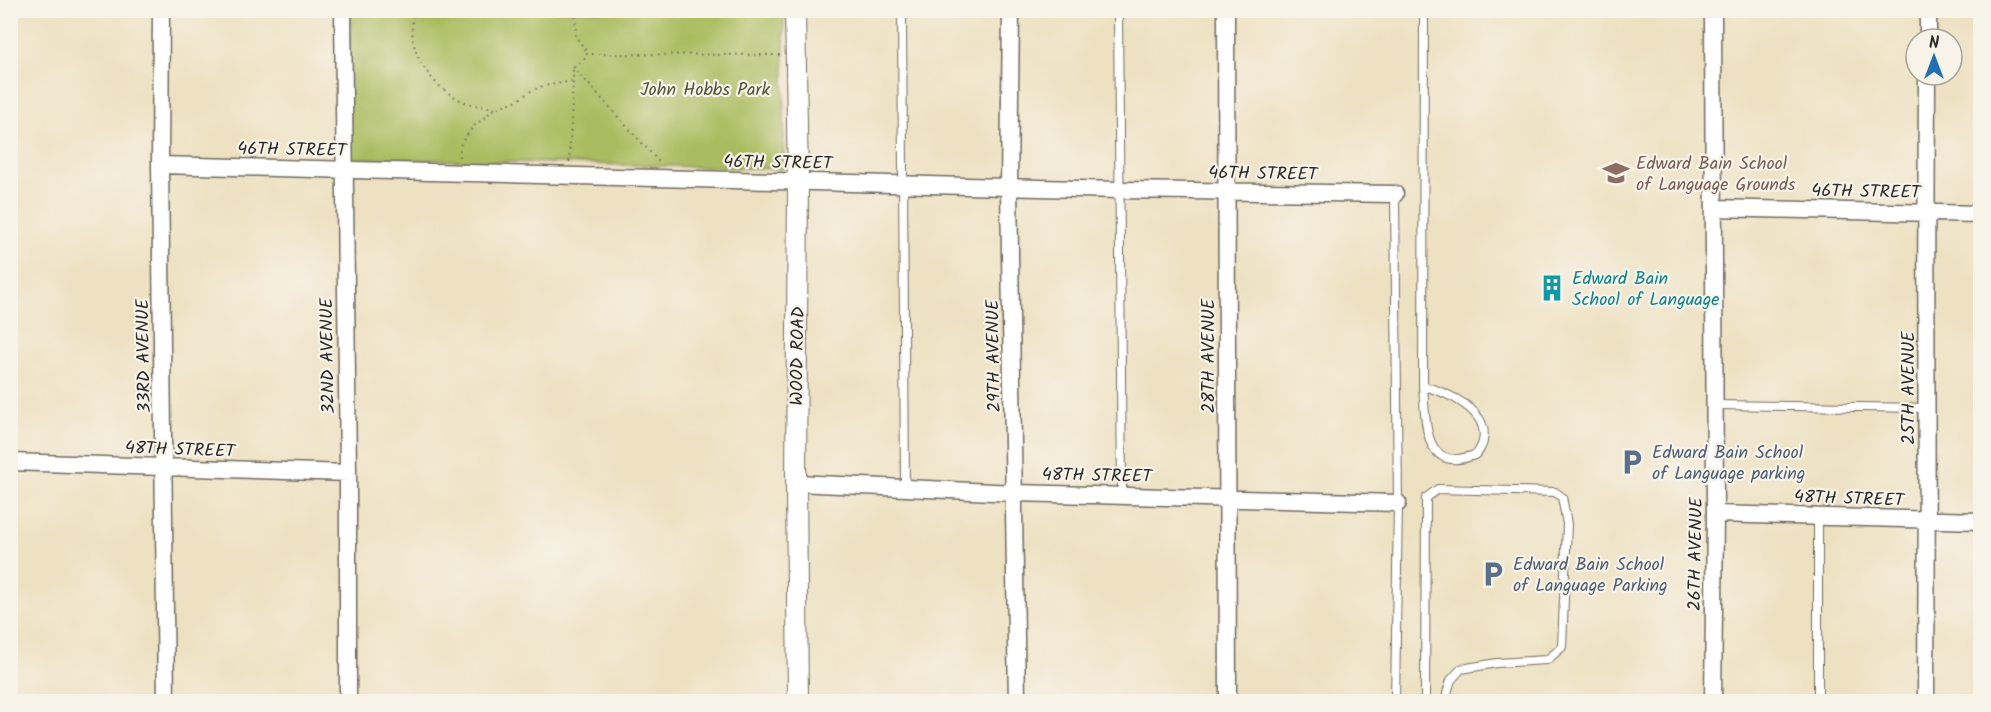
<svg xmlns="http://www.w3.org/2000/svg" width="1991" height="712" font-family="Kalam,sans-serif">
<rect width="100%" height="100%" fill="#f7f3e8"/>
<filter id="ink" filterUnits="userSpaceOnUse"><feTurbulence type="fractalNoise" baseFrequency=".0167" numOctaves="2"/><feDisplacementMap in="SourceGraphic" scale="12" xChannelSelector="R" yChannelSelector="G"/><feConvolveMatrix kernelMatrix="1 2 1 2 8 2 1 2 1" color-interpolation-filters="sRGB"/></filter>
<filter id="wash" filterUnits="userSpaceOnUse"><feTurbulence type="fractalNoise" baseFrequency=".008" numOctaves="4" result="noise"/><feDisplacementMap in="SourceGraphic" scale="24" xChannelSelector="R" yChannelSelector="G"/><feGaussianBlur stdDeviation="1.35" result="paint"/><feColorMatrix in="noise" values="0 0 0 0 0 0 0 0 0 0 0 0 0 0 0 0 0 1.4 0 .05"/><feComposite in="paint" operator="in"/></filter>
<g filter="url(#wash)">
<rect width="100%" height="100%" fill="#eee1c2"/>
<!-- green -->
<path fill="#aabc5f" stroke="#6a7445" stroke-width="1.5" d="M 350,11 L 784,11 L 784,169 L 349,158 Z"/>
</g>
<g filter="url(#ink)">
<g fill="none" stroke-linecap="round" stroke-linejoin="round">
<!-- service casing -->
<g stroke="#6f6b60" stroke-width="10">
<path id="service" d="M 902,10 L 905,488
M 1118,10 L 1122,495
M 1395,194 L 1398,503 L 1395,702
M 1423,386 C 1446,392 1490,410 1483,441 C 1483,445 1479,450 1477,454 C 1423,476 1426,423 1423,386 L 1424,10
M 1715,405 L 1927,408
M 1425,702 L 1426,498 L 1438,489 L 1555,492 L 1562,497 L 1567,524 L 1562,647 L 1547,660 L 1497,663 L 1461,669 L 1451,680 L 1447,693 L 1447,702
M 1818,702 L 1818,517"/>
</g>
<!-- minor casing -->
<g stroke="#6f6b60" stroke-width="19">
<path id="minor" d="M 161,10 L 160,165 L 166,702
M 343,10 L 348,473 L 348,702
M 1011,10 L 1009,188 L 1017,702
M 1226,10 L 1228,702
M 1713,10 L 1715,514 L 1713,702
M 1928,39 L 1928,10
M 160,165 L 1119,190 L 1395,194
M 1714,208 L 1980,214
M 10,462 L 348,473
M 796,483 L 1015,493 L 1398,503
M 1715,514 L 1980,521
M 1926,702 C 1928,493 1925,284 1927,75"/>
</g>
<!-- tertiary casing -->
<g stroke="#6f6b60" stroke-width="22">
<path id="tertiary" d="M 795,10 L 798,182 L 796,483 L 798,702"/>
</g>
<!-- path -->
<path stroke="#6f6b60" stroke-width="2" stroke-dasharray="1.5 4.5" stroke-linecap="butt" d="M 415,10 C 402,48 432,91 468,103 C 477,106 486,107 496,108
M 576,10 L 575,36 L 585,49 L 586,54
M 573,67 L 659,162
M 459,157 L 461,143 L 474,126 L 496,108 L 518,100 L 531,91 L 543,86 L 573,81 L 573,67 L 584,60 L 586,54 L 780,55
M 569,162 L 573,81"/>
<!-- service -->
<use href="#service" stroke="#fff" stroke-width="8"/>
<!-- minor -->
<use href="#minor" stroke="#fff" stroke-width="16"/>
<!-- tertiary -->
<use href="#tertiary" stroke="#fff" stroke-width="20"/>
</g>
</g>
<!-- icons -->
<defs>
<g id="school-bare" transform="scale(2.07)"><path d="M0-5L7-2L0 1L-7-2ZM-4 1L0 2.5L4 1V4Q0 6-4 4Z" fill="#8d6e63" stroke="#f7f3e8" stroke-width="2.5" paint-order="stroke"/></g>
<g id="building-bare" transform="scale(2.07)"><path d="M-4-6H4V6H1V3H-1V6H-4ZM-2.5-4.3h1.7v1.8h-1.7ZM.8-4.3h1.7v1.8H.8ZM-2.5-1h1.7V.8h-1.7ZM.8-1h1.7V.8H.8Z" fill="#0f9aa8" stroke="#f7f3e8" stroke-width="2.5" paint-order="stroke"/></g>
<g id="parking-bare" transform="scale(2.07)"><path d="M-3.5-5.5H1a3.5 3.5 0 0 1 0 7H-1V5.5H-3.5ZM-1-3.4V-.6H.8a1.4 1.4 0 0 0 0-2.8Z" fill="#5c6f8a" stroke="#f7f3e8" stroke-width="2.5" paint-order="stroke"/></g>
</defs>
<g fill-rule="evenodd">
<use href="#school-bare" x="1616" y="173"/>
<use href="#building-bare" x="1552" y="288"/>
<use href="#parking-bare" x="1632" y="462"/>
<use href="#parking-bare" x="1493" y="574"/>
</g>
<g text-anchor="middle" stroke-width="4.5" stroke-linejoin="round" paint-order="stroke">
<!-- park labels -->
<g font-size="18" fill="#51563b" stroke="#f7f3e8">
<text x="705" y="95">John Hobbs Park</text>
</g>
<!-- street labels -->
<g font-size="18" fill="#2b2b2b" stroke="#f7f3e8">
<text transform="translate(292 149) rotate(1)" y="6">46TH STREET</text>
<text transform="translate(778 162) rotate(1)" y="6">46TH STREET</text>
<text transform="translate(1263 173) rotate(1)" y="6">46TH STREET</text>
<text transform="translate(1866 191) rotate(1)" y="6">46TH STREET</text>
<text transform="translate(143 356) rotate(-91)" y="6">33RD AVENUE</text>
<text transform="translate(327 356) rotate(-91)" y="6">32ND AVENUE</text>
<text transform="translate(797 356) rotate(-89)" y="6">WOOD ROAD</text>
<text transform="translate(993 356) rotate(-91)" y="6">29TH AVENUE</text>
<text transform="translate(1208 356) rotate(-90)" y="6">28TH AVENUE</text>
<text transform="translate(1908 388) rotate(-90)" y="6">25TH AVENUE</text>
<text transform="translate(180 449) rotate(2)" y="6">48TH STREET</text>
<text transform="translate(1097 475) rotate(1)" y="6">48TH STREET</text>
<text transform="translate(1849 498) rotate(2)" y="6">48TH STREET</text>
<text transform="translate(1695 554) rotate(-89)" y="6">26TH AVENUE</text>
</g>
<!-- education labels -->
<g font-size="18" fill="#785e54" stroke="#f7f3e8" text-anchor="start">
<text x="1636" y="169">Edward Bain School<tspan x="1636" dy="21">of Language Grounds</tspan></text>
</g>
<!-- culture labels -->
<g font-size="18" fill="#0d838f" stroke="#f7f3e8" text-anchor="start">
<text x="1572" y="284">Edward Bain<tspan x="1572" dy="21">School of Language</tspan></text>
</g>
<!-- service labels -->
<g font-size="18" fill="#4e5e75" stroke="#f7f3e8" text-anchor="start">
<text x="1652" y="458">Edward Bain School<tspan x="1652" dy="21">of Language parking</tspan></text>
<text x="1513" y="570">Edward Bain School<tspan x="1513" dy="21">of Language Parking</tspan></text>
</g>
</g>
<!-- margin -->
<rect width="1991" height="712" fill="none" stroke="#f7f3e8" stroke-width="36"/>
<!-- north arrow -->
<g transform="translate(1934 57)"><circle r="28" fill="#f7f3e8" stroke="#a5a39c" stroke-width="1.5"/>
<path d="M0-4.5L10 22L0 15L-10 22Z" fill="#1f6fb2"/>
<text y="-9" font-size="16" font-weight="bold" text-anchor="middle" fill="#2b2b2b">N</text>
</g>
</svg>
